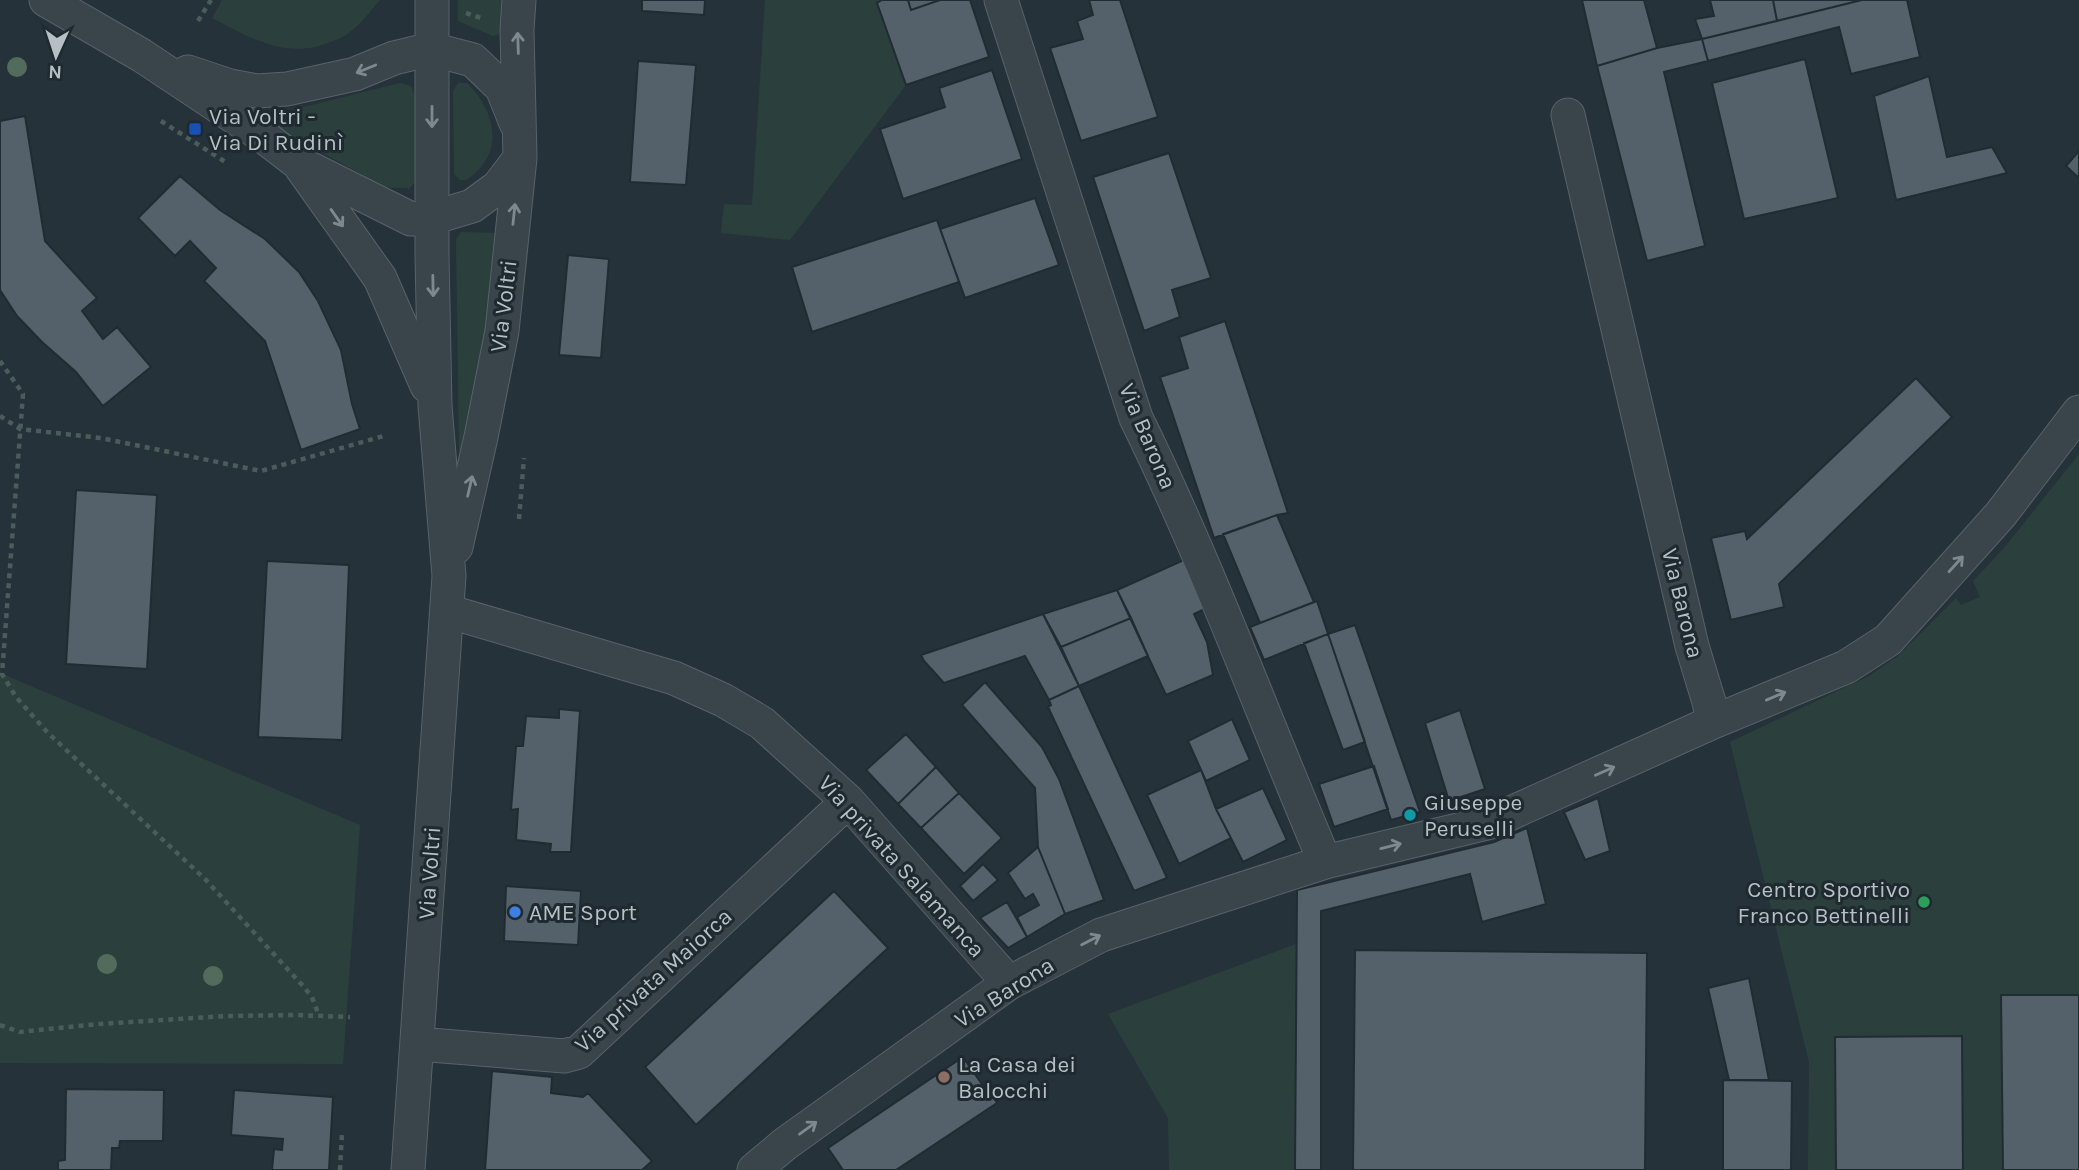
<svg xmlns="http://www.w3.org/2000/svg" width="2079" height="1170" font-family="Karla,sans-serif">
<rect width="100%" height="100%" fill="#26323a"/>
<!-- green -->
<path fill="#2b403d" d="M 222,0 L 380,0 C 369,13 359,26 346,35 C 340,39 332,41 325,44 C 284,59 247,36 212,18 Z
M 458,0 L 503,0 L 501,30 L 498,35 L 493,36 L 458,21 Z
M 765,0 L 882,0 L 877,3 L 906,85 L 790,240 L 721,233 L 724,204 L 752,205 Z
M 400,83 L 411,86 L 416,99 L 416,181 L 408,190 L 408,188 L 391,188 L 381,185 L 265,121 L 265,119 L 272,115 Z
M 458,83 L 467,83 C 497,112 505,155 466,180 L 460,180 L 454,174 L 453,91 Z
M 461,232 L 498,233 L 494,316 L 461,454 L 459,451 L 456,239 Z
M 2079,454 L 2079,1170 L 1808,1170 L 1809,1062 L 1730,742 L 1869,676 L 1898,656 L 1956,598 L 1961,605 L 1980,597 L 1973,581 L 2004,548 Z
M 0,673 L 360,825 L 343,1064 L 0,1063 Z
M 1296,944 L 1295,1170 L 1169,1170 L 1168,1118 L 1108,1014 Z"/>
<!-- building -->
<path fill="#54616a" stroke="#212b32" stroke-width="2" d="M 642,0 L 705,0 L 704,15 L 642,11 Z
M 882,0 L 908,0 L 911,10 L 940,0 L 970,0 L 989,57 L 906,85 L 877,3 Z
M 908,0 L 940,0 L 911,10 Z
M 1089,0 L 1120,0 L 1158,117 L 1081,141 L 1050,48 L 1083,39 L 1077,21 L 1093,15 Z
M 1582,0 L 1644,0 L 1657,48 L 1597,66 Z
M 1710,0 L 1773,0 L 1777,21 L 1702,39 L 1695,19 L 1714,16 Z
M 1773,0 L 1862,0 L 1777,21 Z
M 1862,0 L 1907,0 L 1920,57 L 1851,74 L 1839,27 L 1708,61 L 1702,39 Z
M 1702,39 L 1708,61 L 1664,72 L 1705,246 L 1647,261 L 1597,66 L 1657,48 Z
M 1805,59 L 1838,198 L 1744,219 L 1712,83 Z
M 638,61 L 696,65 L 686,185 L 630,182 Z
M 992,70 L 1022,159 L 903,199 L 880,129 L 945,107 L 939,88 Z
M 1929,76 L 1947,157 L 1992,147 L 2007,173 L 1896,200 L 1874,96 Z
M 25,116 L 45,241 L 97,298 L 82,311 L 103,339 L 117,327 L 151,367 L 103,406 L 76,372 L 42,342 L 17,316 L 0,290 L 0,121 Z
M 2079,151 L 2079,178 L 2066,166 Z
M 1169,153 L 1211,278 L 1172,290 L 1180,317 L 1144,331 L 1093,177 Z
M 180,176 L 220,210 L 265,239 L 299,272 L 318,301 L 341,350 L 352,404 L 360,429 L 301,450 L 265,341 L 204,281 L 216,268 L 190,241 L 175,256 L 138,218 Z
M 1035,198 L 1059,265 L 965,298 L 940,229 Z
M 937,220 L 959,282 L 812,332 L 792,267 Z
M 568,255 L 609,259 L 601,358 L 559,355 Z
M 1225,321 L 1288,513 L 1277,515 L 1214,538 L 1160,377 L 1188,368 L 1179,337 Z
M 1916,378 L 1952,417 L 1779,584 L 1784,607 L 1731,620 L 1711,538 L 1745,531 L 1747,539 Z
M 76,490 L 157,495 L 147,669 L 66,664 Z
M 1277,515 L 1314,602 L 1260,623 L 1223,534 Z
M 1186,559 L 1209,607 L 1194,614 L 1207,642 L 1213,675 L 1166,695 L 1117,590 Z
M 267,561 L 349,565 L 342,740 L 258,737 Z
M 1117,590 L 1131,618 L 1061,647 L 1043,614 Z
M 1317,601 L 1328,634 L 1264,660 L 1250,627 Z
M 1043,614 L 1079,686 L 1049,700 L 1025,656 L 944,683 L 924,661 L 921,655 Z
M 1131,618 L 1148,656 L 1079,686 L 1061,647 Z
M 1355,625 L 1420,812 L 1391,820 L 1328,634 Z
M 1328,634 L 1365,742 L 1343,750 L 1304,643 Z
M 985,682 L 1042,747 L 1059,779 L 1104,900 L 1065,914 L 1038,847 L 1035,788 L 962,705 Z
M 1079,686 L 1167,878 L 1134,891 L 1048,707 L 1051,705 L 1049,700 Z
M 559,709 L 580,711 L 571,852 L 550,852 L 551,844 L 516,840 L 518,809 L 511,810 L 516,746 L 523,746 L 526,716 L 559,718 Z
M 1460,710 L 1485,789 L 1449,801 L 1425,723 Z
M 1232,719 L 1250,760 L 1206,781 L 1188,741 Z
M 906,734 L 936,767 L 898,804 L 866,770 Z
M 1374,766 L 1388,809 L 1334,827 L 1319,784 Z
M 936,767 L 959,793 L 921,828 L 898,804 Z
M 1201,770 L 1216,809 L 1231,838 L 1179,864 L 1147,795 Z
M 1263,788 L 1287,840 L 1243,862 L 1216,809 Z
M 959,793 L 1002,838 L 964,874 L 921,828 Z
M 1598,798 L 1610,851 L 1585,860 L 1564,812 Z
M 1527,828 L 1546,904 L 1482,922 L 1470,874 L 1321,911 L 1321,1170 L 1295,1170 L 1297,890 L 1494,842 Z
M 1038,847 L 1065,914 L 1027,937 L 1017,917 L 1039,905 L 1033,894 L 1025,899 L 1008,873 Z
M 983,864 L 998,880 L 973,901 L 960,886 Z
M 506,886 L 581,891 L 578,945 L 504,941 Z
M 834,891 L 888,948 L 696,1125 L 645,1067 Z
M 1007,902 L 1027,937 L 1008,948 L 980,918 Z
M 1355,950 L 1647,953 L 1645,1170 L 1353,1170 Z
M 1749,978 L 1769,1080 L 1729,1080 L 1708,988 Z
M 2001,995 L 2079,995 L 2079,1170 L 2003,1170 Z
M 1962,1036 L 1963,1170 L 1836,1170 L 1835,1037 Z
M 963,1057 L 984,1087 L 987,1086 L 997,1103 L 896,1170 L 843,1170 L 828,1148 Z
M 492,1071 L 552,1077 L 551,1093 L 583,1097 L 588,1093 L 652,1161 L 642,1170 L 485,1170 Z
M 1723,1080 L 1792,1081 L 1791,1170 L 1723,1170 Z
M 66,1089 L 164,1090 L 163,1141 L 120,1141 L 119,1148 L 112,1148 L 111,1170 L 58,1170 L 58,1161 L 65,1160 Z
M 234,1090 L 333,1097 L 329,1170 L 272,1170 L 274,1149 L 282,1150 L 283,1139 L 231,1135 Z"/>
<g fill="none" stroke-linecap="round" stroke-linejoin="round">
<!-- minor casing -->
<g stroke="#586269" stroke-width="35">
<path id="minor" d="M 46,0 L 141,55 L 263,136 L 297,162 L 411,219 L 432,218 L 472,206 L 498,187 L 520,158
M 1001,0 L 1136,418 C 1207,562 1262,714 1325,862
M 188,72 L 230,86 L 257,91 L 287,89 L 355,74 L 394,58 L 431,49 L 473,60 L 502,88 L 516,123
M 1568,115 L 1692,646 L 1709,702 L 1713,722
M 301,167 L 380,278 L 427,386
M 456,547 L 481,437 L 502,331 L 520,158 L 517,30 L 519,0
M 447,611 L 674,678 L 723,700 L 762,723 L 848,801 L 1009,983
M 418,1044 L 564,1056 L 579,1052 L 848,801
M 408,1170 L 449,576 L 435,406 L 432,255 L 432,0
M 754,1170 L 785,1144 L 1009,983 L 1101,935 L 1325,862 L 1491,822 L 1713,722 L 1846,667 L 1888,640 L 2001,514 L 2079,412"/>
</g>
<!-- path -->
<path stroke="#4a5d5b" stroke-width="4.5" stroke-dasharray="5 5" stroke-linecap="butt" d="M 466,13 L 484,19
M 198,21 L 211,0
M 161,121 L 227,163
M 0,361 L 23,394 L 2,674 L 16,697 L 48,733 L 205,879 L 303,986 L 312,997 L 319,1016
M 0,416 L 20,429 L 101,438 L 261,471 L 387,435
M 519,519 L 524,458
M 0,1025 L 20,1032 L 99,1024 L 226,1016 L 295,1015 L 350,1017
M 340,1170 L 342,1133"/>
<!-- minor -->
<use href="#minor" stroke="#3a444b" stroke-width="33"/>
</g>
<!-- trees -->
<g fill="#526b5d">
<circle cx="17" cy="67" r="10"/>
<circle cx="107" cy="964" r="10"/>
<circle cx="213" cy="976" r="10"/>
</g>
<!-- one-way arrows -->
<defs><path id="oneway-shaft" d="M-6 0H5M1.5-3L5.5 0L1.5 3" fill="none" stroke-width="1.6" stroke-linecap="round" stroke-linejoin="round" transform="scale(1.75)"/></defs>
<g stroke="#7e888f">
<use href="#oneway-shaft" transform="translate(518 43) rotate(-92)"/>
<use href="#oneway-shaft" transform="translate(366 69) rotate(158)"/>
<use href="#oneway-shaft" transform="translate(432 117) rotate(90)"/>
<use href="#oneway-shaft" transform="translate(514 214) rotate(-84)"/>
<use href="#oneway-shaft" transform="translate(337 218) rotate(55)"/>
<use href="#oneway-shaft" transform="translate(433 286) rotate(89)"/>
<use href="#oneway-shaft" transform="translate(470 486) rotate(-77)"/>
<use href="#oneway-shaft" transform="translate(1956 564) rotate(-48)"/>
<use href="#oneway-shaft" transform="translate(1776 696) rotate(-23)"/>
<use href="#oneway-shaft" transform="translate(1605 771) rotate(-24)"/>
<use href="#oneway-shaft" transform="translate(1391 846) rotate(-14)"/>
<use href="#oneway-shaft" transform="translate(1091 940) rotate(-27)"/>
<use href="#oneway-shaft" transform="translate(808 1128) rotate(-36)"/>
</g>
<!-- markers -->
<rect fill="#1a4fb4" stroke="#1f2930" stroke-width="2.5" x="188" y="122" width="14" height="14" rx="3.5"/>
<circle fill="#0f9aa8" stroke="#1f2930" stroke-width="2.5" cx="1410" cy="815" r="7"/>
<circle fill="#2e9e5b" stroke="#1f2930" stroke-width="2.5" cx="1924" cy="902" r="7"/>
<circle fill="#3f7fe0" stroke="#1f2930" stroke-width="2.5" cx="515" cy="912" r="7"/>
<circle fill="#8d6e63" stroke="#1f2930" stroke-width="2.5" cx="944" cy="1077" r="7"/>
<g text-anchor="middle" stroke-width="6" stroke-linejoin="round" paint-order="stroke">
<!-- poi labels -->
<g font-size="23" fill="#b6bfc6" stroke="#1f2930" text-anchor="start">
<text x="209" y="124">Via Voltri -<tspan x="209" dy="26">Via Di Rudinì</tspan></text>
<text x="1424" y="810">Giuseppe<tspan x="1424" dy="26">Peruselli</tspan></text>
<text x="1910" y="897" text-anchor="end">Centro Sportivo<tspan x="1910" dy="26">Franco Bettinelli</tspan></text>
<text x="529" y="920">AME Sport</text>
<text x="958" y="1072">La Casa dei<tspan x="958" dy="26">Balocchi</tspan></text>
</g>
<!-- street labels -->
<g font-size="23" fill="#b6bfc6" stroke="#1f2930">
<text transform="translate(503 306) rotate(-83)" y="8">Via Voltri</text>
<text transform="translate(1148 436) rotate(67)" y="8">Via Barona</text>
<text transform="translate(1683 603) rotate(76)" y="8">Via Barona</text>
<text transform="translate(902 866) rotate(48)" y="8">Via privata Salamanca</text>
<text transform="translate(429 873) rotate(-86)" y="8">Via Voltri</text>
<text transform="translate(653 980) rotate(-42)" y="8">Via privata Maiorca</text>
<text transform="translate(1004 992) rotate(-32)" y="8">Via Barona</text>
</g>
</g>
<!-- north arrow -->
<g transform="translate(56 56) rotate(183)" stroke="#1f2930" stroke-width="5" paint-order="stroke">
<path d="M0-5L12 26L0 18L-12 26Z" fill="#b6bfc6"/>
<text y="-10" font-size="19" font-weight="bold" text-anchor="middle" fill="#b6bfc6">N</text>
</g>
</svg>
